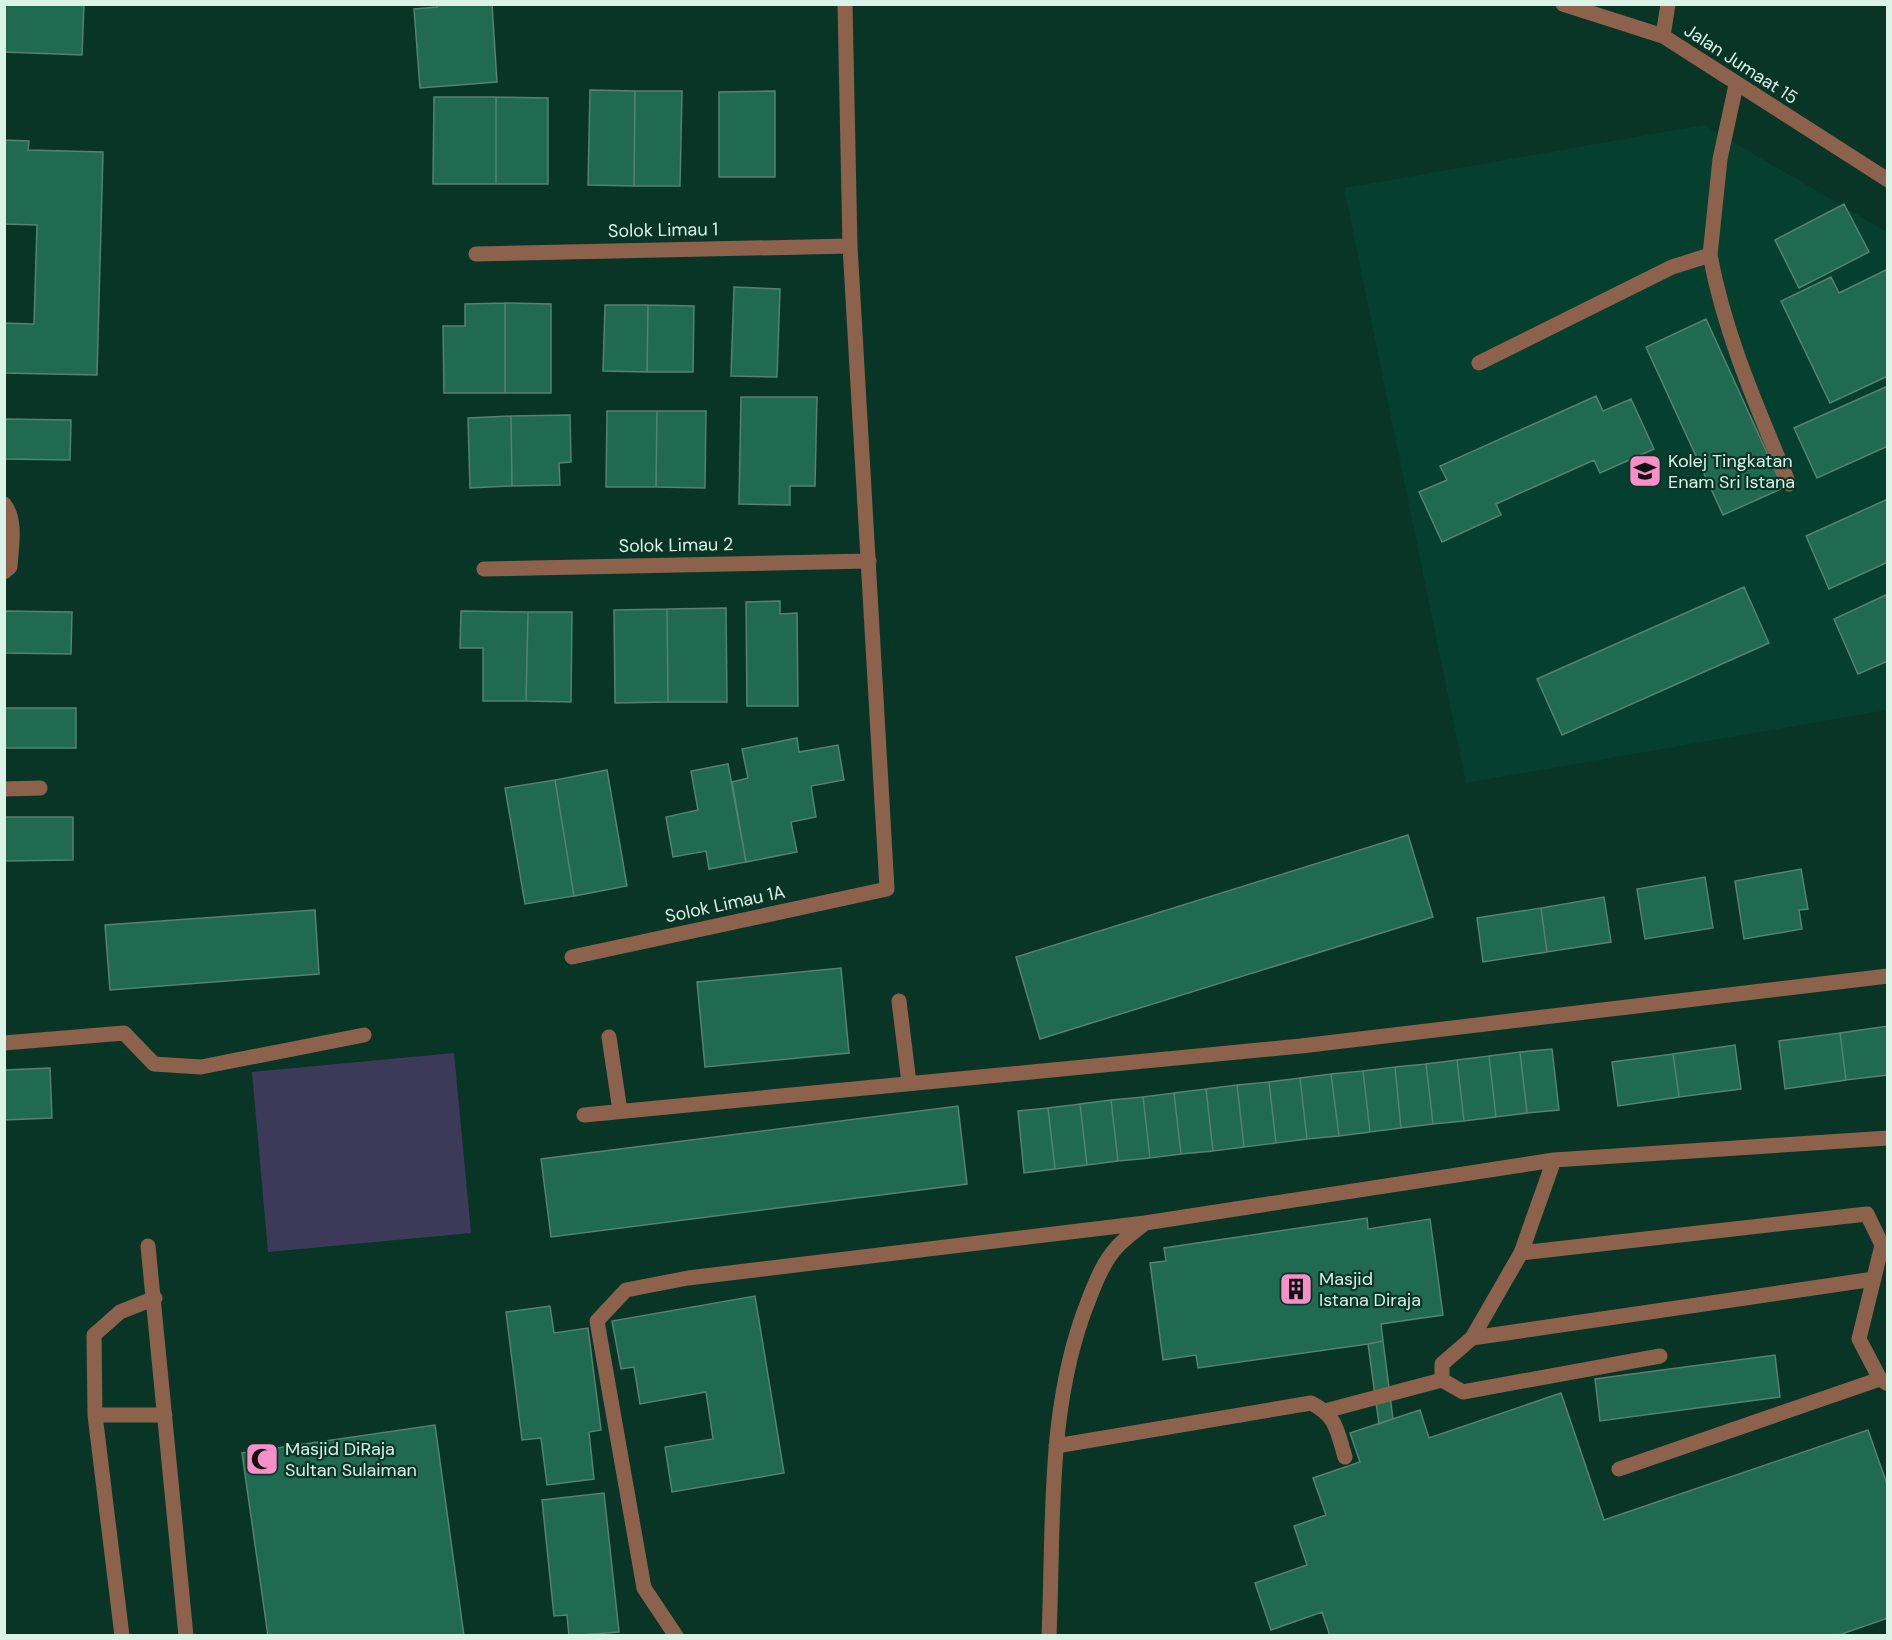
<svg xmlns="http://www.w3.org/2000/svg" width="1892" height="1640" font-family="'DM Sans',sans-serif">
<rect width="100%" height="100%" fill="#093527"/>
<!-- built -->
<path fill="#053f2e" d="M 1704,125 L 1887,232 L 1887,710 L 1466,783 L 1344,188 Z"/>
<!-- green -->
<path fill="#3c3a58" d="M 454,1053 L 471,1233 L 268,1252 L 252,1072 Z"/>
<!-- building -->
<path fill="#206a52" stroke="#578170" stroke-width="1.5" d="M 4,4 L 84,4 L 82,55 L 4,52 Z
M 437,4 L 492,4 L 497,82 L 420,88 L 414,9 L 437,7 Z
M 590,90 L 635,91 L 634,186 L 588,185 Z
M 635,91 L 682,91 L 680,186 L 634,186 Z
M 775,91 L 775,177 L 719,177 L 719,92 Z
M 434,97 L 496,97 L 496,184 L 433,184 Z
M 496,97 L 548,98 L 548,184 L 496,184 Z
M 4,140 L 29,141 L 28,150 L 103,152 L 97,375 L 4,373 L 4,323 L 34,324 L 37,225 L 4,224 Z
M 1844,204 L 1869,252 L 1799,288 L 1775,240 Z
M 1888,269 L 1888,376 L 1830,403 L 1781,301 L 1831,277 L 1839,293 Z
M 734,287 L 780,289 L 777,377 L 731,376 Z
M 505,303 L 505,393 L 444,393 L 443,326 L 465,326 L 465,304 Z
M 505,303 L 551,304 L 551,393 L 505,393 Z
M 605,305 L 648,305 L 647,372 L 603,371 Z
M 648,305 L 694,306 L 693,372 L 647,372 Z
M 1706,319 L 1783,488 L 1723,515 L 1646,347 Z
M 1888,386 L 1888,446 L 1817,478 L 1794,428 Z
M 1596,396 L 1603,411 L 1631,399 L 1654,449 L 1600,473 L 1594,460 L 1496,504 L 1501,515 L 1442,542 L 1419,492 L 1447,480 L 1440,466 Z
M 741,397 L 817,397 L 815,486 L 790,486 L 790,505 L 739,504 Z
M 607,411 L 657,411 L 656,487 L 606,487 Z
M 657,411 L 706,411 L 705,488 L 656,487 Z
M 570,415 L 571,462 L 559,463 L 560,485 L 512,486 L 511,416 Z
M 511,416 L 512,486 L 470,488 L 468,418 Z
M 4,419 L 71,420 L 70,460 L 4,459 Z
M 1888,499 L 1888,562 L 1829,589 L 1806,536 Z
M 1744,587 L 1769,643 L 1562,735 L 1537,679 Z
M 1888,594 L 1888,661 L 1858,674 L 1834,619 Z
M 780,601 L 780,614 L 797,613 L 798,706 L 747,706 L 746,602 Z
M 726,608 L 727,702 L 668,702 L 667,609 Z
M 667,609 L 668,702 L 615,703 L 614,610 Z
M 4,611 L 72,612 L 71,654 L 4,653 Z
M 461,611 L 528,612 L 526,701 L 483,701 L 483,648 L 460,648 Z
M 528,612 L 572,612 L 571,702 L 526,701 Z
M 4,708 L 76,708 L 76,748 L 4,748 Z
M 797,738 L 799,752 L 838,745 L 844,780 L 811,786 L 816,817 L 791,822 L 797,852 L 746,862 L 732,782 L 748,778 L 742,749 Z
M 728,764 L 746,862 L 709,869 L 706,851 L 673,857 L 666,817 L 698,810 L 691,771 Z
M 607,770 L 627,886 L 574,896 L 555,780 Z
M 555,780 L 574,896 L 525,904 L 505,788 Z
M 4,817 L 73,817 L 73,860 L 4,861 Z
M 1408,835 L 1433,917 L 1040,1039 L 1016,957 Z
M 1801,869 L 1808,909 L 1799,910 L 1802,929 L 1744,939 L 1735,881 Z
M 1705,877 L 1713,928 L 1645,939 L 1637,889 Z
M 1604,897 L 1611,942 L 1547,952 L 1541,908 Z
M 1541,908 L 1547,952 L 1483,962 L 1477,918 Z
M 315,910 L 319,974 L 110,990 L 105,925 Z
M 841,968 L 849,1053 L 705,1067 L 697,982 Z
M 1888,1026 L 1888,1075 L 1846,1080 L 1840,1033 Z
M 1840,1033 L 1846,1080 L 1785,1089 L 1779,1041 Z
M 1735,1045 L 1741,1089 L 1679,1097 L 1673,1054 Z
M 1552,1049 L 1559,1110 L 1527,1113 L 1520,1052 Z
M 1520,1052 L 1527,1113 L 1496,1117 L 1489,1056 Z
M 1673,1054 L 1679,1097 L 1618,1106 L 1612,1062 Z
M 1489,1056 L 1496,1117 L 1464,1121 L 1457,1060 Z
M 1457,1060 L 1464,1121 L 1433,1124 L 1426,1064 Z
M 1426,1064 L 1433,1124 L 1401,1128 L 1395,1067 Z
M 1395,1067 L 1401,1128 L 1370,1132 L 1363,1071 Z
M 50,1068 L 52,1118 L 4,1120 L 4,1070 Z
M 1363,1071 L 1370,1132 L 1339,1136 L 1331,1074 Z
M 1331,1074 L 1339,1136 L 1307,1139 L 1300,1078 Z
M 1300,1078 L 1307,1139 L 1276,1143 L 1269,1082 Z
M 1269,1082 L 1276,1143 L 1244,1147 L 1237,1085 Z
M 1237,1085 L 1244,1147 L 1213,1151 L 1206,1089 Z
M 1206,1089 L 1213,1151 L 1181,1154 L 1174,1093 Z
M 1174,1093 L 1181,1154 L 1150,1158 L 1143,1097 Z
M 1143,1097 L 1150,1158 L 1118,1161 L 1111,1100 Z
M 1111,1100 L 1118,1161 L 1087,1165 L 1080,1104 Z
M 1080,1104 L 1087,1165 L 1055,1169 L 1048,1108 Z
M 958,1106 L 967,1184 L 551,1237 L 541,1159 Z
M 1048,1108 L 1055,1169 L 1024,1173 L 1018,1111 Z
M 1367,1218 L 1368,1229 L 1430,1219 L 1443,1315 L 1381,1324 L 1383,1341 L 1368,1344 L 1198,1368 L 1196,1355 L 1163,1360 L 1150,1263 L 1166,1261 L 1164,1248 Z
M 755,1296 L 784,1473 L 672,1492 L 665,1447 L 713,1439 L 706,1392 L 640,1404 L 634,1367 L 621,1369 L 612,1321 Z
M 550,1306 L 554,1333 L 588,1328 L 601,1430 L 589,1432 L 594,1479 L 547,1485 L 541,1438 L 522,1440 L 506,1312 Z
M 1383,1341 L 1393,1419 L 1379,1424 L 1368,1344 Z
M 1775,1355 L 1780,1397 L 1600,1421 L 1595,1379 Z
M 1561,1393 L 1604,1520 L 1868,1430 L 1888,1487 L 1888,1618 L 1836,1636 L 1330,1636 L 1322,1612 L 1271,1630 L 1255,1583 L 1307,1565 L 1294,1526 L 1326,1515 L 1313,1478 L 1360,1462 L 1350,1433 L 1420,1410 L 1429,1438 Z
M 435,1425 L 464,1636 L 268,1636 L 242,1453 Z
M 604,1493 L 619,1632 L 569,1636 L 567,1615 L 554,1616 L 542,1500 Z"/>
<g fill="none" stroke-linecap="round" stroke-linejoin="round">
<!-- minor -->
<path stroke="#8d624d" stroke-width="15" d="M 1563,4 L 1663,36 L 1888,180
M 1663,36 L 1668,4
M 476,254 L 850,246
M 1710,255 C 1725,336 1758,409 1789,484
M 1479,363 L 1672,267 L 1710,255 L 1720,159 L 1736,85
M 4,504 C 17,520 11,548 10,567 L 4,572
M 484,569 L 869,561
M 4,789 L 40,788
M 572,957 L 887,889 L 850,246 L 845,4
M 899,1001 L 909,1083
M 609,1037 L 620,1111
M 4,1043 L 124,1033 L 154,1064 L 201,1067 L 364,1035
M 584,1115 L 1301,1046 L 1888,976
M 1554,1160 L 1521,1253 L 1472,1338 L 1442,1364 L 1442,1380 L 1463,1392 L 1660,1356
M 148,1246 L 186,1636
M 1521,1253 L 1867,1214 L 1882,1245 L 1859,1339 L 1880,1379 L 1888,1384
M 1472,1338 L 1874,1279
M 1325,1411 L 1442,1380
M 95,1415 L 165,1415
M 1056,1446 L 1311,1403 C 1337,1416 1337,1431 1345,1457
M 1619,1469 L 1880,1379
M 122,1636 L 95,1415 L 94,1335 L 120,1312 L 155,1298
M 676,1636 L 644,1588 L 597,1321 L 626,1290 L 688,1278 L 1145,1223 L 1554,1160 L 1888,1138
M 1049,1636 C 1054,1523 1046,1405 1089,1299 C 1096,1281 1104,1261 1117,1247 C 1125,1238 1136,1231 1145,1223"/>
</g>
<!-- icons -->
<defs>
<g id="school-square" transform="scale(1.725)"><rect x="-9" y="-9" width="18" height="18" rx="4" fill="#f98fc9" stroke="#093527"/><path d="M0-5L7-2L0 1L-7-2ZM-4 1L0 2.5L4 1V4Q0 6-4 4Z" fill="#111"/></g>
<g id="building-square" transform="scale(1.725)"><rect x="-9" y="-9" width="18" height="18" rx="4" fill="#f98fc9" stroke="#093527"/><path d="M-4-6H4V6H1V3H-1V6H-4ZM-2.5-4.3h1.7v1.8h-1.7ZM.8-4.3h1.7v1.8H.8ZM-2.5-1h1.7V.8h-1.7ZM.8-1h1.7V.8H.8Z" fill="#111"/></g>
<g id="mosque-square" transform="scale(1.725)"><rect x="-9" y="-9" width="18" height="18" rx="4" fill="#f98fc9" stroke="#093527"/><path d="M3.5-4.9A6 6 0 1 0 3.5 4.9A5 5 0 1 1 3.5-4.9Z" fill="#111"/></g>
</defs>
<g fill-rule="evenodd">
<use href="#school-square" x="1645" y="471"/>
<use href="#building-square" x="1296" y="1289"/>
<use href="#mosque-square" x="262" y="1459"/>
</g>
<g text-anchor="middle" stroke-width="4.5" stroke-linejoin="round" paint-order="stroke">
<!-- street labels -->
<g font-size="18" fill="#dbf2e8" stroke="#093527">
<text transform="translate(1741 64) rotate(33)" y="6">Jalan Jumaat 15</text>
<text transform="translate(663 230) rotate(-1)" y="6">Solok Limau 1</text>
<text transform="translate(676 545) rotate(-1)" y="6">Solok Limau 2</text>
<text transform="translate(725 904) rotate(-12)" y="6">Solok Limau 1A</text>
</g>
<!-- poi labels -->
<g font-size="18" fill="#dbf2e8" stroke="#093527" text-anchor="start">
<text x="1668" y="467">Kolej Tingkatan<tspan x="1668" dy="21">Enam Sri Istana</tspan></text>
<text x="1319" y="1285">Masjid<tspan x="1319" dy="21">Istana Diraja</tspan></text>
<text x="285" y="1455">Masjid DiRaja<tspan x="285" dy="21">Sultan Sulaiman</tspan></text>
</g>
</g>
<!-- border -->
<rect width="1892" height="1640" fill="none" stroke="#dbf2e8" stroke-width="12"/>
</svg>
